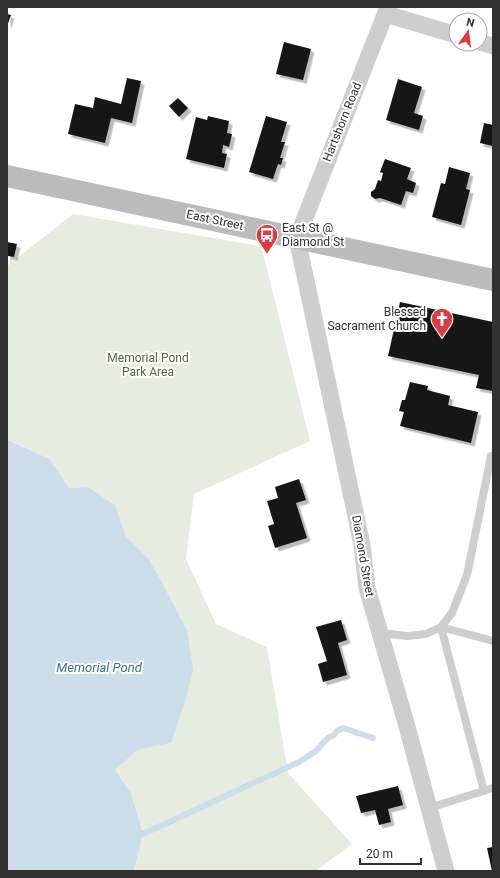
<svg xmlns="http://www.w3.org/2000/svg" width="500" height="878" font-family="Roboto,sans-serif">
<defs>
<filter id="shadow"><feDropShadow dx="3.5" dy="3.5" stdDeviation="0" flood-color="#0004"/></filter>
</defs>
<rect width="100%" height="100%" fill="#fff"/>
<!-- green -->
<path fill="#e6ede0" d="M 73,214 L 261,246 L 310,441 L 194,494 L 186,559 L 216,624 L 267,647 L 288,773 L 352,844 L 316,871 L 134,871 L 143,834 L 131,793 L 115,770 L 138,750 L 171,743 L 149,559 L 126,536 L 115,505 L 88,487 L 69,488 L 50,459 L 12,442 L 7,440 L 7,266 Z"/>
<!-- water -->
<path fill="#cddeeb" d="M 7,440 L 12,442 L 50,459 L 69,488 L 88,487 L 115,505 L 126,536 L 149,559 L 187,630 L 193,670 L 186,699 L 171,743 L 138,750 L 115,770 L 131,793 L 143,834 L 134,871 L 7,871 Z"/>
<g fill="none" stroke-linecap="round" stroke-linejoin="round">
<!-- stream -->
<path stroke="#cddeeb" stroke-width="6" d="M 135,835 L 143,834 L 299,762 L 316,751 L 328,738 L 334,735 L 337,731 L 343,728 L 373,738"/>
</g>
<!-- building -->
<path fill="#181818" filter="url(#shadow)" d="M 7,14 L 11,15 L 7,26 Z
M 284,42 L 311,49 L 303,80 L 276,74 Z
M 127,78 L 141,81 L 132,123 L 111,118 L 105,143 L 68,134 L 75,104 L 93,108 L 95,97 L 121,104 Z
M 398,79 L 422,87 L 414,113 L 423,116 L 419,130 L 386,120 Z
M 178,98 L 188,108 L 179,117 L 169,106 Z
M 208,116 L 229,121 L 227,133 L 232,134 L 229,147 L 223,145 L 222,153 L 227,154 L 224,168 L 186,159 L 196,117 L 207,120 Z
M 266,116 L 287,122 L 281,142 L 285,142 L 280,158 L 283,158 L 281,165 L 278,164 L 273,179 L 249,172 Z
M 484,123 L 493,125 L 493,146 L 480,143 Z
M 385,159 L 411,168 L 407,179 L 416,183 L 413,193 L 406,191 L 401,205 L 380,198 L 375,199 L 371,196 L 371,192 L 375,189 L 378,180 L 381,181 L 383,173 L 380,172 Z
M 449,167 L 470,173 L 466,189 L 470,190 L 461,225 L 432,217 L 441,183 L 445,184 Z
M 7,242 L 17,244 L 14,257 L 8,256 L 8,260 L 7,259 Z
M 400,302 L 493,322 L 493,391 L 476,388 L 479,375 L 388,356 Z
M 410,382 L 428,386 L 427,390 L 450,396 L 448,405 L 478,412 L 471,443 L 400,426 L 404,412 L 399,411 L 402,400 L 405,400 Z
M 299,479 L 306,500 L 296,503 L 307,538 L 275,548 L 268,526 L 274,524 L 267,501 L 278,498 L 275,487 Z
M 341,620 L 347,640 L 338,643 L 347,675 L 323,682 L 318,664 L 327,661 L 316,627 Z
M 398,786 L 403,805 L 388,809 L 391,822 L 379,825 L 375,810 L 361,813 L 356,796 Z
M 493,847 L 493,871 L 492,871 L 487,848 Z"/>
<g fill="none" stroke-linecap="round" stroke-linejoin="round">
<!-- lane -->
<path stroke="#cecece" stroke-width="8" d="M 380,633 L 407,636 L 426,634 L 441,627 L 452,613 L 467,575 L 491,456
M 484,791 L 441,627 L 493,641
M 429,808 L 493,788"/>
<!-- street -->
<path stroke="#cecece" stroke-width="17" d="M 388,7 L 297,238 L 362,545 L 367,588 L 406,723 L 446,871
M 386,14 L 456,35
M 480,42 L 493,46"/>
<!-- secondary -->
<path stroke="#bbb" stroke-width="22" d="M 7,176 L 493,280"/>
</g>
<!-- icons -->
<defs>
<g id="bus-pin" transform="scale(1.15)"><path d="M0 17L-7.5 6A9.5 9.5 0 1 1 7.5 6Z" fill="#dd3d42" stroke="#fff"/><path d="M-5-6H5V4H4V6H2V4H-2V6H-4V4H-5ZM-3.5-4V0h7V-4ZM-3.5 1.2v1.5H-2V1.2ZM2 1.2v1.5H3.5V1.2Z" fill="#fff"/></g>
<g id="church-pin" transform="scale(1.15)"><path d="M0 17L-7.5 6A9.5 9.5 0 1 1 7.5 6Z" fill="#dd3d42" stroke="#fff"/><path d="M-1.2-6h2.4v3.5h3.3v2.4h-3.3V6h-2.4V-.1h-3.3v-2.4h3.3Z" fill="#fff"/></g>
</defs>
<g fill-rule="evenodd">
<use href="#bus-pin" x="267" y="235"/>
<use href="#church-pin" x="442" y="319"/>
</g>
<g text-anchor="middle" stroke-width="4" stroke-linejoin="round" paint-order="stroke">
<!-- street labels -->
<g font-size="12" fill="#313131" stroke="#fff">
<text transform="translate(342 122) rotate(-68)" y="4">Hartshorn Road</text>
<text transform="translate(215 220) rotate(12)" y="4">East Street</text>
<text transform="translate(363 556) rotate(80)" y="4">Diamond Street</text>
</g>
<!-- poi labels -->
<g font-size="12" fill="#313131" stroke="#fff" text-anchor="start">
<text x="282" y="232">East St @<tspan x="282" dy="14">Diamond St</tspan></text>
<text x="426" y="316" text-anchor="end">Blessed<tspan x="426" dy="14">Sacrament Church</tspan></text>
</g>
<!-- park labels -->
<g font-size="12" fill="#526b40" stroke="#fff">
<text x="148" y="362">Memorial Pond<tspan x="148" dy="14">Park Area</tspan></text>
</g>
<!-- water labels -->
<g font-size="13" font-style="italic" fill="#426e90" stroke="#fff">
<text x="99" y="672">Memorial Pond</text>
</g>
</g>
<!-- border -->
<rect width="500" height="878" fill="none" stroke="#313131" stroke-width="16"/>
<!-- north arrow -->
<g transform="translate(468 32) rotate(14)"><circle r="19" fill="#ffffff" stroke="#adadad"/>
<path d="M0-3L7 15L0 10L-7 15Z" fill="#dd3d42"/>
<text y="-6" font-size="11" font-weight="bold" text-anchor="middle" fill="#313131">N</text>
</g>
<!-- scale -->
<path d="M360 858v6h61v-6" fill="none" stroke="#313131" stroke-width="2"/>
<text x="366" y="858" font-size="12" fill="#313131" stroke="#ffffff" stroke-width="3" paint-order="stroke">20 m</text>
</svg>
